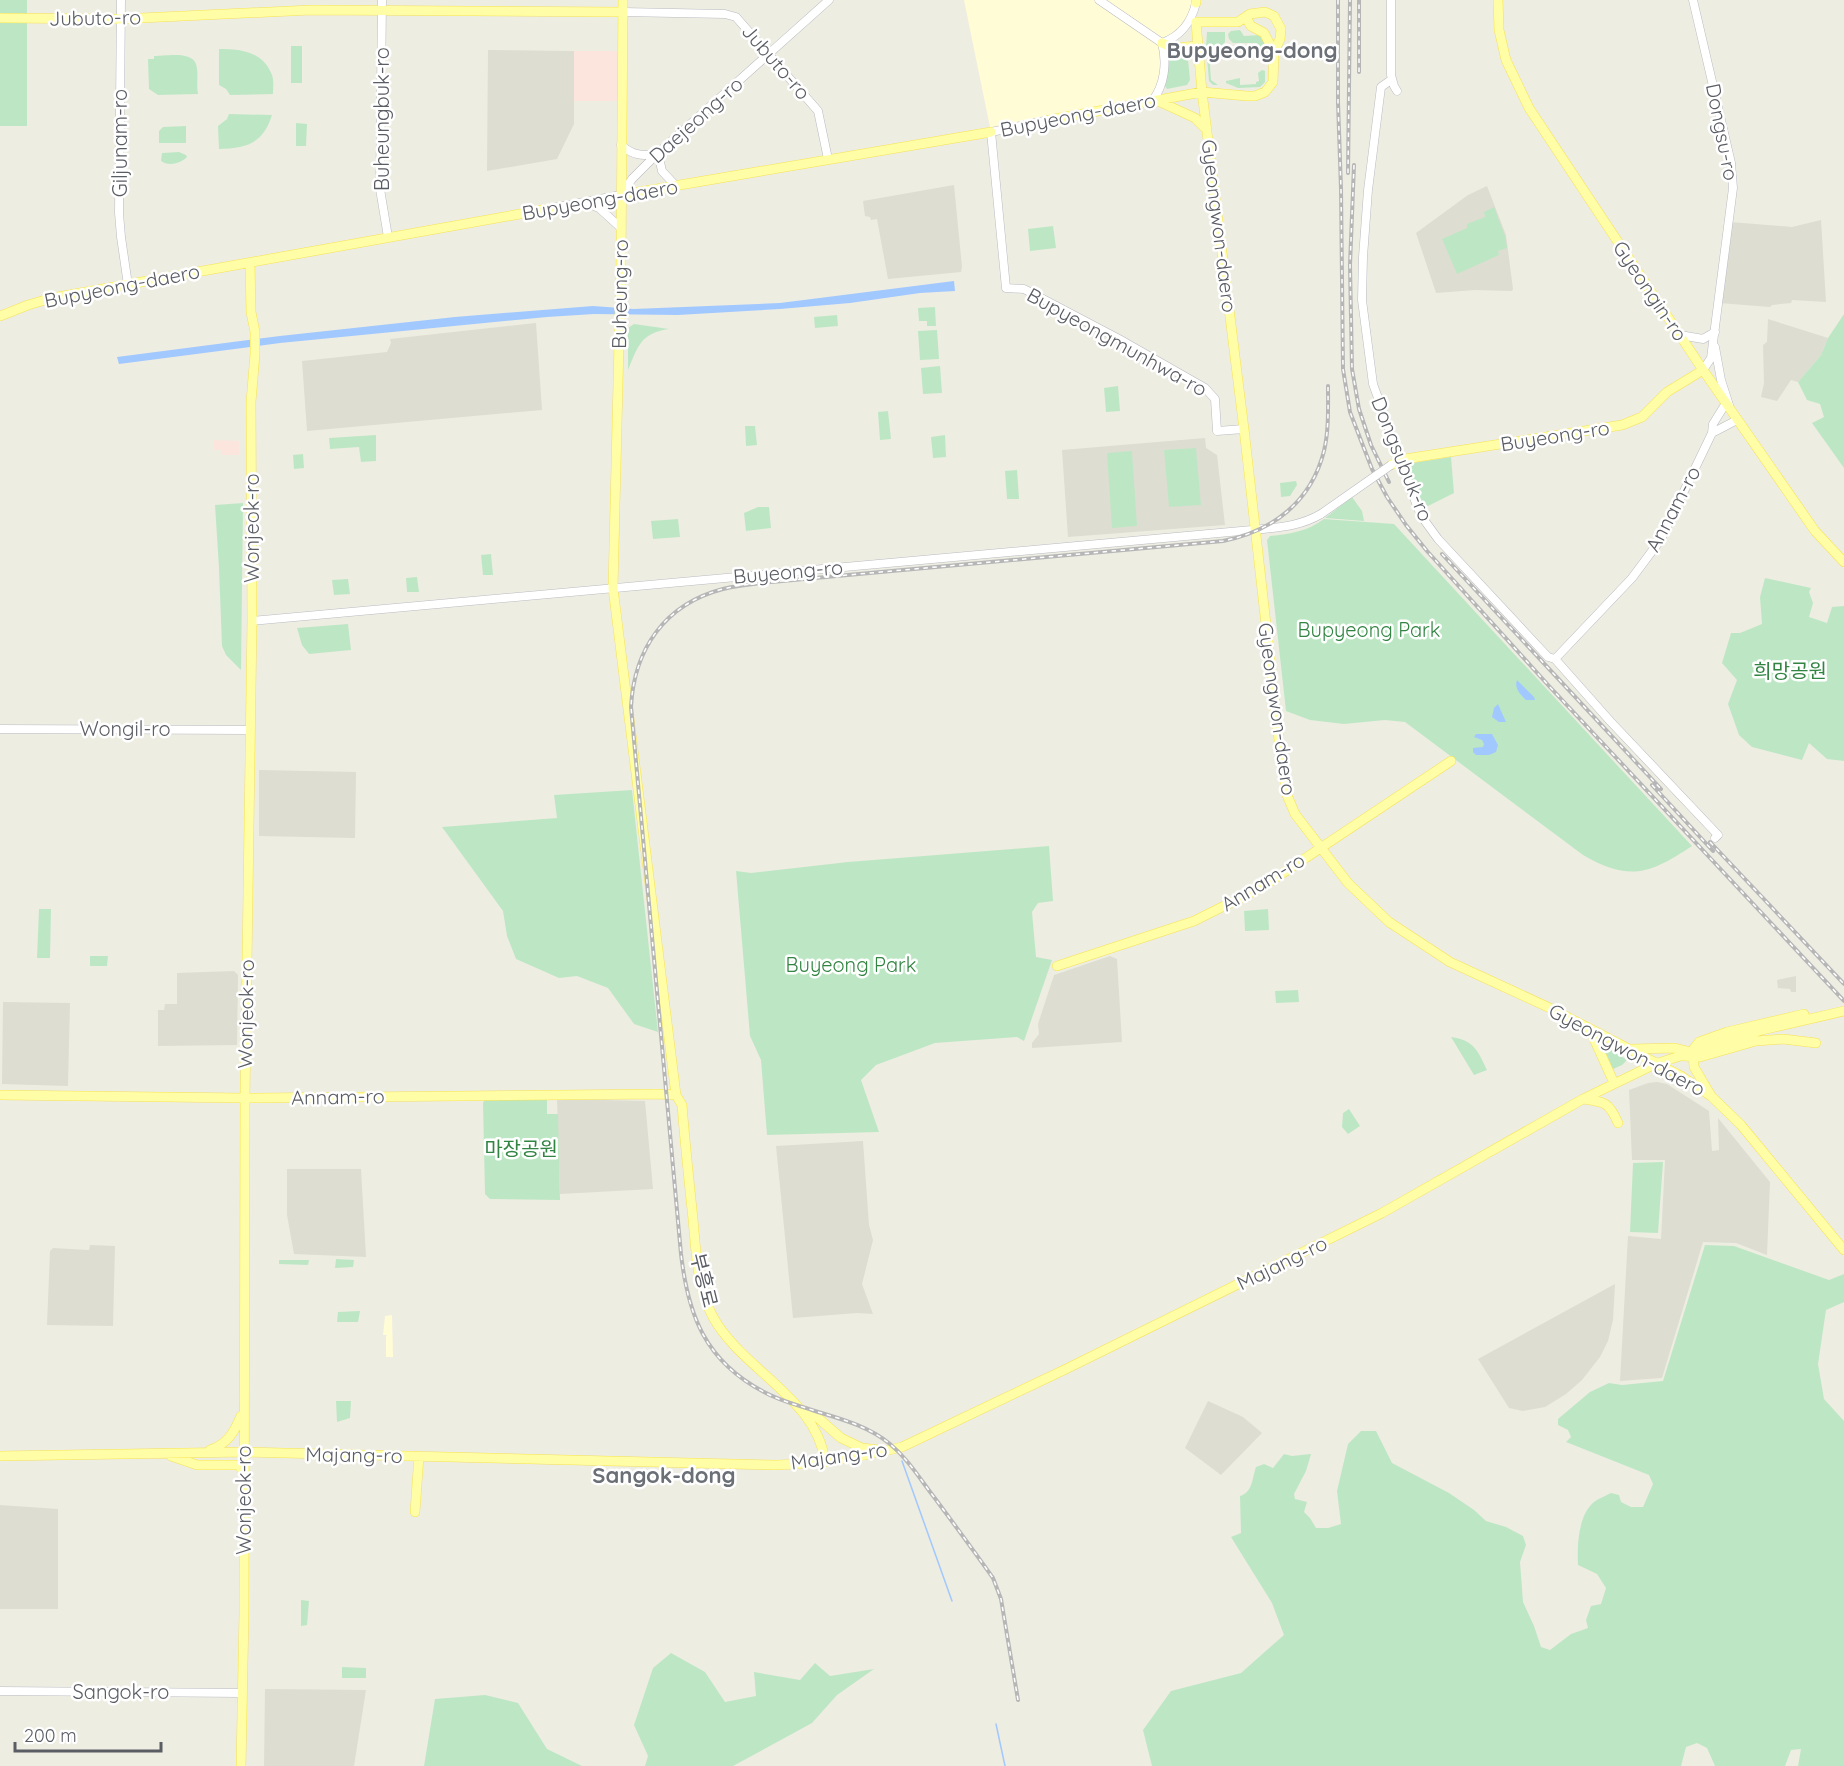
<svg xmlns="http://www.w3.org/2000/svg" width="1844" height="1766" font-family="Quicksand,'Noto Sans KR',sans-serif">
<rect width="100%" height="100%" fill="#eeede2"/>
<!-- commercial -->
<path fill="#fffcd6" d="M 964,0 L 1196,0 L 1190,21 L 1162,43 L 1164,69 L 1152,101 L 991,132 Z
M 392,1315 L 393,1357 L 386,1357 L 386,1337 L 387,1335 L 383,1335 L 385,1316 Z"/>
<!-- education -->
<path fill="#deddd1" d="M 488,50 L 574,51 L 574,124 L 557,159 L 487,171 Z
M 954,185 L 962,267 L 961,272 L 888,279 L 877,219 L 871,220 L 870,217 L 865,216 L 863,201 Z
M 1487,186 L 1506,235 L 1513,289 L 1512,291 L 1475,290 L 1436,293 L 1416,233 L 1468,195 Z
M 1821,220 L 1826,302 L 1792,300 L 1791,303 L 1772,305 L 1770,307 L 1719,303 L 1730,222 L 1792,227 Z
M 1768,319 L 1828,338 L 1821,355 L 1798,382 L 1791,380 L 1777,401 L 1761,397 L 1764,383 L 1763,345 L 1767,342 Z
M 536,323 L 542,410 L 307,431 L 302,361 L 387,352 L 391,343 L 390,339 Z
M 1205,438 L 1206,448 L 1217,455 L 1225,525 L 1068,537 L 1062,450 Z
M 259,770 L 356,772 L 355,838 L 259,836 Z
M 1110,956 L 1117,959 L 1122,1042 L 1032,1048 L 1032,1043 L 1039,1034 L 1038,1024 L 1054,975 Z
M 234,971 L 238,975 L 237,1045 L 158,1046 L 158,1010 L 164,1010 L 165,1004 L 177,1004 L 177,973 Z
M 1796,976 L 1796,992 L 1791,992 L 1790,989 L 1778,988 L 1777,980 Z
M 3,1002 L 70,1003 L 68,1086 L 2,1084 Z
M 1657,1082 L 1667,1084 L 1709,1111 L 1712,1151 L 1719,1150 L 1718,1118 L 1770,1182 L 1767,1255 L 1736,1243 L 1703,1242 L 1662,1378 L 1620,1381 L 1628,1236 L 1661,1239 L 1665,1160 L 1632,1160 L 1629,1090 L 1648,1083 Z
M 557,1099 L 645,1101 L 653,1189 L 560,1194 Z
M 863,1141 L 869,1225 L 873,1240 L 862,1284 L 873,1314 L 857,1313 L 793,1318 L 776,1146 Z
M 287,1169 L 361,1169 L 366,1257 L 294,1254 L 287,1215 Z
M 90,1245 L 115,1246 L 113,1326 L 47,1325 L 50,1251 L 53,1248 L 89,1250 Z
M 1615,1284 L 1613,1320 L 1608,1341 L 1600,1357 L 1582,1380 L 1566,1394 L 1545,1407 L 1523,1411 L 1509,1408 L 1478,1359 Z
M 1208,1401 L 1243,1417 L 1262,1433 L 1221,1475 L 1185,1448 Z
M 0,1505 L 58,1509 L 58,1609 L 0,1609 Z
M 265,1689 L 366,1690 L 354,1766 L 264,1766 Z"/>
<!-- medical -->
<path fill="#fce5dd" d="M 574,51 L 622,51 L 622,101 L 574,101 Z
M 214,440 L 239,441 L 239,455 L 221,455 L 221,450 L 214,450 Z"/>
<!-- green -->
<path fill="#bde7c4" d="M 0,0 L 27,0 L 27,126 L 0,126 Z
M 1240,30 L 1244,36 L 1260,35 L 1266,43 L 1264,61 L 1262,60 L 1262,49 L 1257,43 L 1233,43 L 1229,39 L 1228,34 L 1231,31 Z
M 1207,32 L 1225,32 L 1225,42 L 1218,50 L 1209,51 L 1211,80 L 1218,85 L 1213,85 L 1209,81 L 1206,46 Z
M 291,46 L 302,46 L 302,83 L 291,83 Z
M 219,49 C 240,49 263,51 272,75 C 274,80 273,88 273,94 L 230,95 L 226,89 L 219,85 Z
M 154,56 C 165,56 192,51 196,64 C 199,73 196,85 198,94 L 158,95 L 149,89 L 148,59 L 154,59 Z
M 1170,56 L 1184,56 L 1188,59 L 1190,80 L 1187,85 L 1167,89 L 1165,86 Z
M 1262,70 L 1265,71 L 1265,82 L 1260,87 L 1238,88 L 1226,83 L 1226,81 L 1240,78 L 1240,85 L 1256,84 L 1256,82 L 1259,81 L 1258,73 Z
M 229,114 L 272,115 C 263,144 246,148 219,149 L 218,126 L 227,119 Z
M 296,123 L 307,124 L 306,146 L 296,146 Z
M 186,126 L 186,143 L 159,143 L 159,131 L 163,127 Z
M 162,153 L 179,152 L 186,155 L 187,157 C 181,163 169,167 161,161 Z
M 1494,207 L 1505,236 L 1507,248 L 1498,251 L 1499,255 L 1457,274 L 1442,239 L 1467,228 L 1467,224 L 1485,217 L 1484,212 Z
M 1053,226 L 1056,248 L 1030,251 L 1028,229 Z
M 935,307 L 936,326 L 927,326 L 927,321 L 919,321 L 918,308 Z
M 1844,314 L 1844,468 L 1812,423 L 1824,417 L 1820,404 L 1807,400 L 1798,382 L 1821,355 L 1828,338 Z
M 837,315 L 838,326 L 815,328 L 814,317 Z
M 634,324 L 669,329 C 641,333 638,346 628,370 L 628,328 Z
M 937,330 L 939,359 L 920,360 L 918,331 Z
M 940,366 L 942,393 L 923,394 L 921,368 Z
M 1118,386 L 1120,411 L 1106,412 L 1104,388 Z
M 888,411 L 891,439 L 880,440 L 878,412 Z
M 745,426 L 755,426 L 757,445 L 746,446 Z
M 376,435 L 376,461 L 361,462 L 359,447 L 330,449 L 329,438 Z
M 945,435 L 946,457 L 933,458 L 931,437 Z
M 1196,448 L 1201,505 L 1169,507 L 1164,450 Z
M 1132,451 L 1137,526 L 1112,528 L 1107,453 Z
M 303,454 L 304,468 L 294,469 L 293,455 Z
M 1451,457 L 1454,493 L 1424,508 L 1406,464 Z
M 1017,470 L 1019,499 L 1007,499 L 1005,471 Z
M 1296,481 L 1297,485 L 1290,496 L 1281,497 L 1280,483 Z
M 1352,497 L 1362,511 L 1364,521 L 1325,518 Z
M 243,503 L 241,670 L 226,655 L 222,646 L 219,568 L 215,505 Z
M 758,507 L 769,507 L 771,528 L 746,531 L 744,513 Z
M 678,519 L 680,537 L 653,539 L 651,521 Z
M 1324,519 L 1394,524 L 1692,846 C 1650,874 1629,882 1583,855 L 1405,722 L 1385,720 L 1344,724 L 1310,720 L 1286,711 L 1267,540 L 1270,536 C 1290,534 1308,531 1324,519 Z
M 491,554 L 493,575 L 483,575 L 481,555 Z
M 417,577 L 419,592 L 407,592 L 406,578 Z
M 1765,578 L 1811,588 L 1809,592 L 1813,603 L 1809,617 L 1827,623 L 1832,607 L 1844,606 L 1844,761 L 1827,759 L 1809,743 L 1802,760 L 1752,747 L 1739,735 L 1728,704 L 1737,680 L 1722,663 L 1731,633 L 1740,633 L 1762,624 L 1760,597 Z
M 348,579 L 350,594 L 334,595 L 332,580 Z
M 348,624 L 351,650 L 309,654 L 302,645 L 297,628 Z
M 632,790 L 658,1032 L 634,1024 L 608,988 L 577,976 L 559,978 L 516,959 L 507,936 L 503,911 L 442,827 L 557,818 L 554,795 Z
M 1049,846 L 1053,901 L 1038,903 L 1032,912 L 1036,957 L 1052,960 L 1024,1041 L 1017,1037 L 935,1043 L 876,1065 L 861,1080 L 879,1132 L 767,1135 L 761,1060 L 750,1036 L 736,871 L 751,873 L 848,862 Z
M 39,909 L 51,909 L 50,958 L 37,958 Z
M 1268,909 L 1269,930 L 1245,931 L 1244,911 Z
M 90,956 L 108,956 L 107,966 L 90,966 Z
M 1298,990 L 1299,1002 L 1276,1003 L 1275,991 Z
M 1451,1037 C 1474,1040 1478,1051 1487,1070 L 1474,1075 Z
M 1602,1044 L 1627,1060 L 1622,1065 L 1613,1069 Z
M 547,1097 L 547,1114 L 558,1114 L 560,1200 L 490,1199 L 485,1194 L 483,1103 L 485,1099 Z
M 1349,1109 L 1360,1126 L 1348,1134 L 1342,1127 L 1343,1113 Z
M 1663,1162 L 1658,1233 L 1630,1232 L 1633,1163 Z
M 1705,1245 L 1734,1246 L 1829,1280 L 1844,1274 L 1844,1302 L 1826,1310 L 1818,1364 L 1824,1399 L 1844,1421 L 1844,1766 L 1798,1766 L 1801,1749 L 1791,1750 L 1785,1766 L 1715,1766 L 1707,1748 L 1697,1743 L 1686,1747 L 1681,1766 L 1152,1766 L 1143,1730 L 1171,1691 L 1241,1673 L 1284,1635 L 1272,1603 L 1231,1537 L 1241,1533 L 1240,1496 C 1253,1492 1252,1478 1256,1467 L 1264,1464 L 1273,1468 L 1284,1454 L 1292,1456 L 1311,1454 L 1306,1471 L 1294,1494 L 1295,1499 L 1307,1502 L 1304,1512 L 1310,1518 L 1316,1528 L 1328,1528 L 1341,1524 L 1337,1491 L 1348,1444 L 1361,1431 L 1376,1431 L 1392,1463 L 1449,1493 L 1474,1510 L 1486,1521 L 1506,1527 L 1523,1536 L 1526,1545 L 1520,1562 L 1523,1602 L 1534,1626 L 1541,1647 L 1550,1650 L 1571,1634 L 1588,1628 L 1586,1620 L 1591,1606 L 1601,1604 L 1606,1588 L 1597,1574 L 1578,1565 C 1577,1546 1578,1515 1594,1502 C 1599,1498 1606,1496 1611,1493 L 1619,1495 L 1621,1502 L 1631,1507 L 1643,1507 L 1653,1484 L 1649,1475 L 1566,1442 L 1571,1437 L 1568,1430 L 1558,1425 L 1558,1419 L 1590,1392 L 1609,1383 L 1622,1385 L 1663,1381 Z
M 336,1259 L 354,1260 L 353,1267 L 335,1268 Z
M 279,1260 L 309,1260 L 308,1265 L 279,1264 Z
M 360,1311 L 358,1322 L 337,1322 L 338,1312 Z
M 336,1401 L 351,1401 L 350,1418 L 337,1422 Z
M 301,1600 L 309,1601 L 307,1625 L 301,1626 Z
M 671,1653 L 705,1672 L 725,1702 L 756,1696 L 754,1672 L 800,1680 L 815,1663 L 830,1676 L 874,1669 L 837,1695 L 812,1723 L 733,1766 L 645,1766 L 648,1756 L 634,1725 L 653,1668 Z
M 342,1667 L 366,1668 L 366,1678 L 342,1678 Z
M 485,1695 L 518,1703 L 547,1749 L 582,1766 L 424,1766 L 435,1699 Z"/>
<!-- water -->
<path fill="#a1c8ff" d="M 954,281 L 955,291 L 920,293 L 850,303 L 780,309 L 678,315 L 594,314 L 547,317 L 280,343 L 119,364 L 117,357 L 280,336 L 455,317 L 593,306 L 634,309 L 780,303 Z
M 1517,680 L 1534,697 L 1535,700 L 1526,700 C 1520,694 1514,688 1517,680 Z
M 1498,704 L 1506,722 L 1499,722 L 1492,717 L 1494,708 Z
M 1476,734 L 1492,734 L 1498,745 L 1496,752 L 1489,755 L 1476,755 L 1473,752 L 1473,748 L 1483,747 L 1484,744 L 1482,740 L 1474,737 Z"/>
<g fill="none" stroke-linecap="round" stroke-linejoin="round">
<!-- stream -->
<path stroke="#a1c8ff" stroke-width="1.5" d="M 902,1461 L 952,1601
M 996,1724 L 1005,1766"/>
<!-- minor casing -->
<g stroke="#babbc2" stroke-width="9">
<path id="minor" d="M 121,0 L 119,213 L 121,237 L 128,285
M 382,0 L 380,189 L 388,237
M 1099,0 L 1162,43
M 1391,0 L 1391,75 L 1394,86 L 1397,91
M 1693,0 L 1731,163 L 1733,188 L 1711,358 L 1703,370
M 623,12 L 725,14 L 736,17 L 818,111 L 828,159
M 1162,43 C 1181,36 1191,23 1196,3
M 1391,80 L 1381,87 L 1368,190 L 1363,257 L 1362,300 L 1373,384 L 1417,506 L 1422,517 L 1438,539 L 1548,657 L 1555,659 L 1610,721 L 1718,835 L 1715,838
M 1152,101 C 1165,85 1167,62 1162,43
M 1049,120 L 991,132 L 1006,288 L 1024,289 L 1119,339 L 1205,388 L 1215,399 L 1217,431 L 1244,429
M 621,145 C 632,155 643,157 658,153 L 662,171 L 676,186
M 585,202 L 599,208 L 621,228
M 553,208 L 621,195 L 632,179 L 658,153 L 829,0
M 1680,335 L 1703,339 L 1715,332
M 1715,347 L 1721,380 L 1729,405
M 1712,433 L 1737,420
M 252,621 L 1263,529 C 1284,527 1302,525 1321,514
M 1555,659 L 1632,578 L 1661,539 L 1712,433 L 1713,424 L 1726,403
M 0,729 L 250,730
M 0,1691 L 242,1693"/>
</g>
<!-- major casing -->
<g stroke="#f6e253" stroke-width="10">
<path id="major" d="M 623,0 L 621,261 L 613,588 L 676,1095 L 682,1105 C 685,1143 689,1181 693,1219 C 696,1251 697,1288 713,1317 C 742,1370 818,1399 825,1462
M 1498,0 L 1499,30 L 1506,60 L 1529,108 L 1703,370 L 1815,531 L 1844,562
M 1196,3 L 1196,0
M 0,18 L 120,19 L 311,10 L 623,12
M 1162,43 L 1174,48 L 1197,46
M 1274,52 L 1280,39 L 1281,29 L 1274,16 L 1265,12 L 1250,14 L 1238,22 L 1196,22 L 1202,92 L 1244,429 L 1279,740 L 1287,795 L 1295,814 L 1348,883 L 1389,922 L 1450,962 L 1552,1009 L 1681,1076 L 1711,1096 L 1741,1125 L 1844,1250
M 1156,100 L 1195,118 L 1205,128
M 1049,120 L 1202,92 L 1247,96 L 1255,96 L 1265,92 L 1273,82 L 1274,52 L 1264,33 L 1251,26 L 1246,18
M 621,195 L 991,132
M 0,316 L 28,305 L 52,298 L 553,208
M 1391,465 L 1405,459 L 1622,425 L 1642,417 L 1667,392 L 1703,370
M 1057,966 L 1194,921 L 1262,887 L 1451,761
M 1590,1030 L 1614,1083
M 1631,1049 L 1675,1048 L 1691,1052
M 1691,1052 L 1699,1042 L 1727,1032 L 1804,1014
M 1693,1053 L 1694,1067 L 1710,1094
M 1683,1056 L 1700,1057 L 1756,1041 L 1783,1039 L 1816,1043
M 0,1095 L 245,1098 L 659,1094 L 676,1095
M 1583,1099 C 1605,1102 1609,1102 1618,1123
M 802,1410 L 817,1417 L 841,1438 L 862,1448 L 879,1450
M 210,1450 C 227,1444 234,1433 241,1416
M 0,1456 L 244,1452 L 776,1465 C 819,1464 860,1457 902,1447 L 1066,1369 L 1382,1213 L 1583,1099 L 1655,1064 L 1762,1030 L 1844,1011
M 171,1456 L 197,1465 L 239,1465 L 244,1473
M 415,1512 L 419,1456
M 241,1766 L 244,1613 L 245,1098 L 252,621 L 251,402 L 255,354 L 255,332 L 251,312 L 250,263"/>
</g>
<!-- minor -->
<use href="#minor" stroke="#fff" stroke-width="8"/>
<!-- major -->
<use href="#major" stroke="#fffea6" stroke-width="9"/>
<!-- rail casing -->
<g stroke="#b6b6b7" stroke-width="4">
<path id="rail" d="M 1338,0 L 1338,102 L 1341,189 L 1343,369 L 1350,412 L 1372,469 L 1387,497 L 1406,525 L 1427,551 L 1549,686 L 1844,1001
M 1359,72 L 1359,0
M 1354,165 L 1350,265 L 1352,369 L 1359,409 L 1371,445 L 1389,482
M 1348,173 L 1350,0
M 1442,554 L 1661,789
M 1652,785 L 1713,851
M 1710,842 L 1844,984
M 1018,1700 L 1001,1599 L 993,1578 C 974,1551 954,1524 934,1497 C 920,1479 908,1459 890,1444 C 868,1426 841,1419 815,1411 C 798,1405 780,1401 764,1392 C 705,1361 688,1315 681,1254 L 631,707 C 634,649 665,604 723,589 C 742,584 762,583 782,581 L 1223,541 C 1273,531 1311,502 1324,451 C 1329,430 1328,407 1328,386"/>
</g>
<!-- rail -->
<use href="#rail" stroke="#fff" stroke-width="1.5" stroke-dasharray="4.5" stroke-linecap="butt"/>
<!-- minor-bridge casing -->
<g stroke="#babbc2" stroke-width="9" stroke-linecap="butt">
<path id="minor-bridge" d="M 1321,514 L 1391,465"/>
</g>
<!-- minor-bridge -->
<use href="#minor-bridge" stroke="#fff" stroke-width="8"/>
</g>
<g text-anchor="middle" stroke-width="5" stroke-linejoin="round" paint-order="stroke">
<!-- street labels -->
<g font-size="20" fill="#5a5d64" stroke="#fff">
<text transform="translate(95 18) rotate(-1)" y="7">Jubuto-ro</text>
<text transform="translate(776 62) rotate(49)" y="7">Jubuto-ro</text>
<text transform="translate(1078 115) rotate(-11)" y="7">Bupyeong-daero</text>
<text transform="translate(382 119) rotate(-90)" y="7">Buheungbuk-ro</text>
<text transform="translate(696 120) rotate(-42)" y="7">Daejeong-ro</text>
<text transform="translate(1722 132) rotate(79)" y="7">Dongsu-ro</text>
<text transform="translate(120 143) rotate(-90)" y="7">Giljunam-ro</text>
<text transform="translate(600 200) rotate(-10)" y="7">Bupyeong-daero</text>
<text transform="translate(1219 226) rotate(83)" y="7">Gyeongwon-daero</text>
<text transform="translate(122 286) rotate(-11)" y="7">Bupyeong-daero</text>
<text transform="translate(1650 291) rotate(56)" y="7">Gyeongin-ro</text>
<text transform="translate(620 294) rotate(-89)" y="7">Buheung-ro</text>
<text transform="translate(1117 342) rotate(29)" y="7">Bupyeongmunhwa-ro</text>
<text transform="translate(1555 436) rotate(-9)" y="7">Buyeong-ro</text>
<text transform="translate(1402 459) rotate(68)" y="7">Dongsubuk-ro</text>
<text transform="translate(1673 509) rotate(-62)" y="7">Annam-ro</text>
<text transform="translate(252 528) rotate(-90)" y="7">Wonjeok-ro</text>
<text transform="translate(788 572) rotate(-5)" y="7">Buyeong-ro</text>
<text transform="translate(1277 709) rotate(82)" y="7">Gyeongwon-daero</text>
<text x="125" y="736">Wongil-ro</text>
<text transform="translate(1263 882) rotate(-31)" y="7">Annam-ro</text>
<text transform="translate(246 1014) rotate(-89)" y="7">Wonjeok-ro</text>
<text transform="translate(1627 1050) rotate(28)" y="7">Gyeongwon-daero</text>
<text transform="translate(338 1097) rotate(-1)" y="7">Annam-ro</text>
<text transform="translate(1282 1263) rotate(-26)" y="7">Majang-ro</text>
<text transform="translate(704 1280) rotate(76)" y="7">부흥로</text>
<text transform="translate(354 1455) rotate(1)" y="7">Majang-ro</text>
<text transform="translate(839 1456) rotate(-8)" y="7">Majang-ro</text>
<text transform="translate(244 1500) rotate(-90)" y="7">Wonjeok-ro</text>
<text x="121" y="1699">Sangok-ro</text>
</g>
<!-- park labels -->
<g font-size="20" fill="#318442" stroke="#fff">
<text x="1369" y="637">Bupyeong Park</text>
<text x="1790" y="678">희망공원</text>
<text x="851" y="972">Buyeong Park</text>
<text x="521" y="1156">마장공원</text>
</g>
<!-- quarter labels -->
<g font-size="22" font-weight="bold" fill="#6b6f76" stroke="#fff">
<text x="1252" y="58">Bupyeong-dong</text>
<text x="664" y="1483">Sangok-dong</text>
</g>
</g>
<!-- scale -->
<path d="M15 1742v9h146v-9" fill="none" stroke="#5a5d64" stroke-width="3"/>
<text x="24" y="1742" font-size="18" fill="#5a5d64" stroke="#ffffff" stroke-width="4.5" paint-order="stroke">200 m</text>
</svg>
